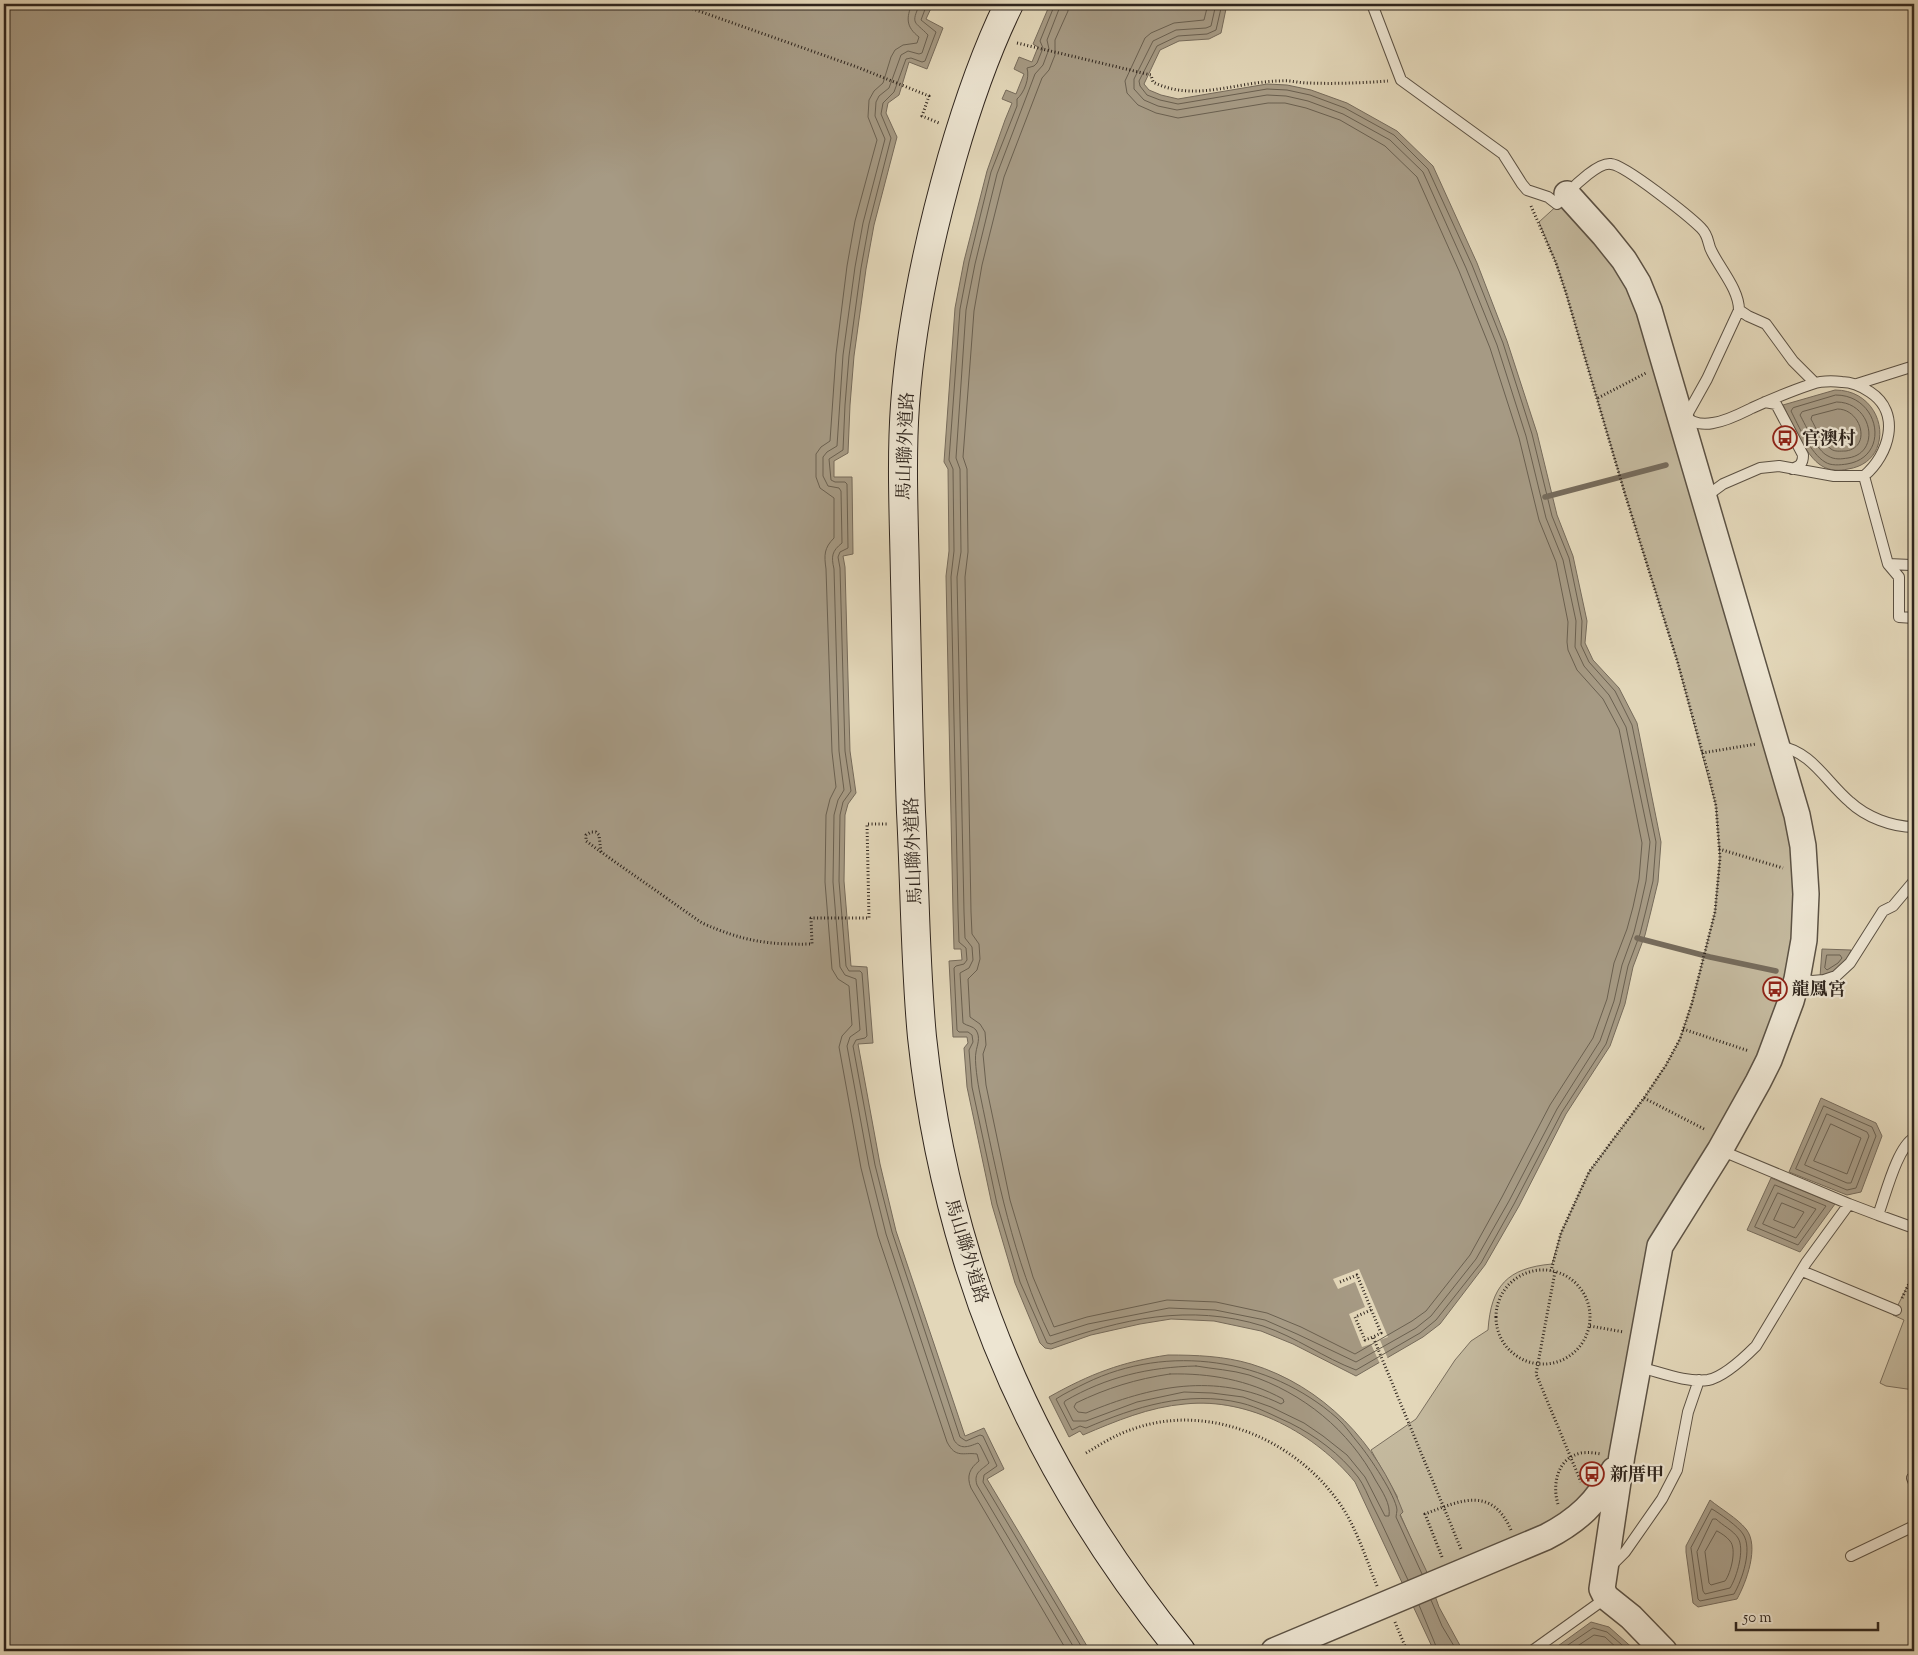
<svg xmlns="http://www.w3.org/2000/svg" width="1918" height="1655" font-family="'Sorts Mill Goudy','Noto Serif TC',serif">
<rect width="100%" height="100%" fill="#e3d7b9"/>
<filter id="stains"><feTurbulence type="fractalNoise" baseFrequency=".004" numOctaves="4"/><feColorMatrix values="0 0 0 0 .2 0 0 0 0 .09 0 0 0 0 .02 0 0 0 .5 -.17"/></filter>
<radialGradient id="worn" r=".72"><stop offset=".6" stop-color="#630" stop-opacity="0"/><stop offset="1" stop-color="#630" stop-opacity=".3"/></radialGradient>
<!-- green -->
<path fill="#c4b99e" stroke="#7a6f5e" d="M 1561,202 L 1624,260 L 1797,815 L 1797,979 L 1684,1208 L 1648,1310 L 1600,1495 L 1431,1584 L 1400,1514 L 1397,1496 L 1371,1450 L 1416,1419 L 1455,1360 L 1471,1341 L 1488,1330 C 1491,1286 1507,1268 1552,1264 L 1561,1233 L 1589,1172 L 1644,1098 L 1666,1065 L 1680,1039 L 1692,1003 L 1715,912 L 1720,858 L 1716,806 L 1677,660 L 1625,494 L 1566,293 L 1556,263 L 1539,222 Z
M 1914,1273 L 1914,1390 L 1886,1386 L 1880,1383 L 1904,1320 L 1893,1315 Z"/>
<!-- water -->
<path fill="#a69a84" stroke="#766b5b" d="M 4,4 L 933,4 L 926,19 L 943,28 L 927,69 L 909,62 L 899,95 L 888,103 L 886,113 L 897,137 L 874,225 L 866,269 L 854,356 L 850,405 L 848,453 L 834,461 L 834,477 L 852,477 L 853,554 L 843,556 L 845,567 L 850,751 L 856,793 L 848,804 L 845,815 L 844,881 L 851,966 L 867,967 L 873,1043 L 858,1044 L 880,1164 L 896,1231 L 965,1436 L 984,1428 L 1004,1469 L 987,1479 L 1090,1651 L 4,1651 Z
M 1050,4 L 1227,4 L 1221,33 L 1209,39 L 1179,41 L 1160,50 L 1144,84 L 1149,90 L 1161,95 L 1178,99 L 1267,84 L 1287,85 L 1311,90 L 1347,103 L 1397,131 L 1433,166 L 1477,263 L 1507,341 L 1537,433 L 1557,515 L 1573,556 L 1587,621 L 1585,643 L 1593,660 L 1619,688 L 1637,723 L 1661,842 L 1658,882 L 1651,911 L 1645,935 L 1633,967 L 1625,1004 L 1610,1046 L 1566,1114 L 1519,1206 L 1485,1265 L 1440,1324 L 1423,1337 L 1356,1376 L 1293,1344 L 1261,1331 L 1214,1321 L 1171,1319 L 1140,1324 L 1091,1335 L 1051,1349 L 1045,1348 L 1040,1343 L 1015,1283 L 992,1205 L 967,1087 L 964,1048 L 968,1043 L 967,1037 L 953,1037 L 949,961 L 962,960 L 961,949 L 954,949 L 953,912 L 946,576 L 949,551 L 948,469 L 944,462 L 955,308 L 964,261 L 987,171 L 1005,120 L 1012,103 L 1002,99 L 1006,90 L 1016,94 L 1024,74 L 1014,69 L 1019,57 L 1032,62 L 1038,47 L 1033,44 Z
M 1835,390 C 1887,390 1897,462 1848,469 C 1840,471 1830,471 1822,466 C 1806,457 1791,422 1783,405 Z
M 1822,949 L 1851,950 C 1847,965 1834,974 1820,977 Z
M 1821,1098 L 1876,1123 L 1882,1136 L 1861,1192 L 1847,1195 L 1789,1172 Z
M 1771,1178 L 1835,1204 L 1800,1252 L 1747,1230 Z
M 1168,1355 C 1196,1355 1224,1356 1251,1364 C 1323,1386 1377,1443 1403,1512 L 1400,1515 L 1426,1570 L 1439,1607 L 1463,1651 L 1434,1651 L 1355,1482 C 1316,1434 1249,1397 1185,1404 C 1149,1407 1116,1421 1083,1435 L 1080,1431 L 1069,1437 L 1049,1397 C 1090,1374 1121,1362 1168,1355 Z
M 1710,1500 C 1721,1509 1737,1518 1746,1529 C 1760,1546 1746,1583 1737,1599 L 1698,1607 L 1693,1603 L 1686,1552 L 1686,1546 Z
M 1591,1622 L 1609,1627 L 1636,1651 L 1551,1651 Z"/>
<!-- pier -->
<path fill="#e3d7b9" d="M 1359,1269 L 1388,1337 L 1380,1340 L 1388,1359 L 1380,1364 L 1371,1344 L 1362,1347 L 1349,1314 L 1365,1307 L 1355,1282 L 1338,1289 L 1333,1279 Z"/>
<g fill="none" stroke-linecap="round" stroke-linejoin="round">
<!-- shore -->
<path stroke="#6a6050" stroke-width="1" d="M 912,4 C 906,18 906,27 919,37 L 917,43 L 903,45 L 895,50 L 891,57 L 883,83 L 874,91 L 869,100 L 868,117 L 877,140 L 855,221 L 847,266 L 836,354 L 830,441 L 821,447 L 816,454 L 816,477 L 820,488 L 834,498 L 834,538 C 824,548 824,555 826,569 L 832,752 L 836,787 L 830,799 L 826,815 L 825,882 L 832,969 L 838,979 L 849,986 L 852,1025 L 842,1036 L 839,1047 L 861,1168 L 878,1236 L 947,1442 C 956,1459 963,1452 977,1454 L 979,1461 C 970,1468 966,1476 971,1488 L 1067,1651
M 920,4 C 910,25 915,21 928,35 L 922,53 L 919,54 L 908,51 L 901,55 L 889,88 L 879,96 L 876,102 L 875,116 L 885,139 L 863,223 L 855,267 L 843,355 L 837,446 L 827,452 L 823,457 L 823,476 L 828,486 L 839,488 L 841,491 L 842,543 C 832,551 831,556 834,569 L 839,751 L 844,790 L 838,800 L 834,815 L 833,882 L 840,967 L 845,975 L 856,979 L 860,1030 L 850,1037 L 847,1046 L 869,1166 L 886,1234 L 954,1440 C 960,1450 968,1447 978,1443 L 980,1445 L 989,1463 C 982,1470 973,1472 977,1485 L 1076,1651
M 927,4 L 921,20 L 936,32 L 925,61 L 922,62 L 911,58 L 906,59 L 894,92 L 883,103 L 881,114 L 891,138 L 869,224 L 861,268 L 849,356 L 845,405 L 843,450 L 829,459 L 831,480 L 835,482 L 845,482 L 847,484 L 848,548 L 840,552 L 838,557 L 840,568 L 845,751 L 851,791 L 843,802 L 840,815 L 839,881 L 846,966 L 849,971 L 860,971 L 862,973 L 867,1036 L 865,1038 L 856,1040 L 853,1046 L 875,1165 L 892,1232 L 960,1437 L 966,1441 L 980,1435 L 983,1436 L 997,1466 L 984,1475 L 983,1482 L 1084,1651
M 1055,4 L 1040,41 L 1043,48 L 1037,63 L 1034,66 L 1027,68 C 1030,78 1024,93 1017,99 L 1017,106 L 991,172 L 969,262 L 960,309 L 949,460 L 953,469 L 954,551 L 951,577 L 958,912 L 959,942 L 966,948 L 967,960 L 964,964 L 956,966 L 954,968 L 957,1030 L 959,1032 L 968,1032 L 972,1035 L 973,1042 L 969,1050 L 972,1087 L 997,1204 L 1020,1282 L 1047,1343 L 1051,1344 C 1122,1319 1189,1303 1263,1326 C 1296,1337 1324,1358 1356,1370 L 1420,1333 L 1436,1320 L 1481,1263 L 1514,1204 L 1562,1112 L 1606,1044 L 1620,1003 L 1628,966 L 1640,934 L 1646,910 L 1653,881 L 1656,842 L 1632,725 L 1615,691 L 1589,662 L 1581,645 L 1582,621 L 1569,558 L 1552,516 L 1532,434 L 1503,343 L 1472,265 L 1428,169 L 1394,135 L 1345,108 L 1310,95 L 1287,90 L 1267,89 L 1178,104 L 1160,100 L 1147,95 L 1140,86 L 1139,81 L 1157,46 L 1178,36 L 1207,34 L 1216,30 L 1222,4
M 1061,4 L 1047,40 L 1049,49 L 1043,65 L 1035,74 L 997,174 L 975,264 L 966,310 L 956,458 L 960,469 L 961,552 L 957,577 L 964,912 L 965,938 L 972,947 L 973,960 L 969,968 L 960,973 L 963,1023 C 967,1026 973,1026 976,1030 C 981,1038 977,1045 976,1052 C 974,1060 978,1085 980,1094 C 997,1176 1013,1260 1050,1336 L 1088,1324 L 1169,1308 L 1215,1310 L 1265,1320 L 1297,1334 L 1356,1362 L 1416,1328 L 1431,1316 L 1476,1259 L 1509,1201 L 1557,1109 L 1600,1041 L 1614,1001 L 1622,965 L 1634,932 L 1640,908 L 1646,881 L 1650,842 L 1626,727 L 1609,695 L 1584,666 L 1575,647 L 1576,621 L 1563,560 L 1546,518 L 1526,436 L 1497,345 L 1466,268 L 1423,172 L 1390,140 L 1343,114 L 1308,101 L 1286,96 L 1267,95 L 1177,110 L 1158,106 L 1144,100 L 1134,89 L 1134,79 L 1153,41 L 1176,30 L 1206,28 L 1211,26 L 1216,4
M 1068,4 L 1068,11 L 1055,40 L 1055,55 L 1049,70 L 1042,78 L 1004,177 L 982,265 L 974,311 L 963,457 L 967,469 L 968,552 L 965,577 L 971,912 L 972,934 L 979,944 L 980,959 L 977,970 L 968,979 L 970,1017 L 980,1024 L 985,1032 L 986,1045 L 983,1054 L 986,1085 L 1010,1200 L 1033,1277 L 1054,1327 L 1087,1317 L 1167,1300 L 1216,1302 L 1267,1313 L 1301,1327 L 1355,1354 L 1412,1321 L 1426,1311 L 1470,1255 L 1502,1197 L 1550,1105 L 1593,1038 L 1607,999 L 1614,963 L 1627,929 L 1633,907 L 1639,879 L 1642,843 L 1619,729 L 1603,699 L 1577,670 L 1568,650 L 1567,642 L 1568,622 L 1556,562 L 1539,520 L 1519,438 L 1490,348 L 1459,271 L 1417,177 L 1385,146 L 1340,120 L 1306,108 L 1285,103 L 1268,103 L 1178,118 L 1156,113 L 1138,105 L 1127,93 L 1125,81 L 1145,38 L 1151,33 L 1174,23 L 1204,20 L 1208,4
M 1836,395 C 1880,395 1891,457 1847,464 C 1840,465 1831,466 1825,462 C 1811,454 1798,425 1791,411 L 1793,408 Z
M 1837,402 C 1872,402 1882,453 1848,458 C 1841,459 1835,460 1828,456 C 1817,451 1806,426 1800,415 L 1802,412 Z
M 1838,409 C 1861,409 1872,447 1846,451 C 1840,451 1835,452 1831,449 C 1822,443 1816,428 1811,419 L 1812,416 Z
M 1827,955 L 1840,955 L 1842,958 L 1838,963 L 1827,970 L 1825,968 Z
M 1824,1106 L 1872,1127 L 1876,1136 L 1856,1188 L 1847,1190 L 1796,1169 Z
M 1827,1114 L 1867,1132 L 1869,1136 L 1851,1183 L 1847,1183 L 1805,1165 Z
M 1831,1124 L 1861,1138 L 1847,1174 L 1814,1161 Z
M 1775,1185 L 1826,1206 L 1798,1245 L 1755,1227 Z
M 1778,1193 L 1816,1209 L 1796,1238 L 1763,1224 Z
M 1782,1203 L 1804,1212 L 1794,1228 L 1774,1220 Z
M 1196,1366 C 1213,1369 1232,1370 1249,1375 C 1303,1393 1349,1430 1376,1481 C 1382,1491 1391,1504 1389,1516 L 1385,1516 L 1365,1477 L 1347,1455 L 1323,1436 L 1304,1423 L 1271,1407 L 1243,1397 L 1212,1393 L 1184,1392 L 1137,1402 L 1086,1421 L 1073,1421 L 1064,1403 L 1065,1401 C 1106,1377 1149,1367 1196,1366 Z
M 1170,1374 C 1210,1373 1248,1380 1283,1399 L 1284,1402 L 1281,1404 C 1215,1372 1151,1386 1086,1413 L 1078,1412 L 1074,1407 L 1076,1403 C 1107,1388 1136,1379 1170,1374 Z
M 1712,1509 C 1719,1513 1739,1527 1743,1534 C 1753,1549 1742,1580 1734,1594 L 1700,1601 L 1698,1599 L 1691,1548 Z
M 1713,1519 L 1716,1519 C 1722,1525 1734,1531 1738,1538 C 1745,1549 1737,1577 1730,1588 L 1705,1594 L 1703,1591 L 1697,1552 Z
M 1717,1531 C 1721,1533 1727,1537 1730,1541 C 1737,1549 1731,1573 1725,1581 L 1711,1585 L 1709,1583 L 1705,1552 Z
M 1408,1580 C 1396,1555 1385,1529 1372,1504 C 1368,1496 1364,1485 1358,1477 C 1340,1454 1316,1436 1290,1423 C 1274,1416 1258,1407 1241,1403 C 1187,1390 1135,1407 1086,1428 L 1080,1426 L 1072,1430 L 1056,1399 C 1065,1393 1076,1388 1086,1383 C 1168,1343 1269,1358 1337,1418 C 1346,1426 1352,1436 1359,1444 C 1369,1456 1396,1496 1397,1510 C 1397,1512 1396,1515 1396,1517 L 1422,1574
M 1431,1600 L 1442,1626 L 1457,1651
M 1419,1605 L 1438,1651
M 1559,1651 L 1593,1628 L 1607,1632 L 1629,1651
M 1570,1651 L 1594,1635 L 1605,1637 L 1620,1651"/>
<!-- stream -->
<path stroke="#766b5b" stroke-width="5.5" d="M 1545,497 L 1666,465
M 1637,938 L 1710,957 L 1776,971"/>
<!-- service casing -->
<g stroke="#5c5244" stroke-width="12">
<path id="service" d="M 1372,4 L 1401,80 L 1503,154 L 1522,184 L 1527,190 L 1548,197 L 1557,204 C 1562,201 1564,197 1568,193 C 1576,184 1599,162 1611,164 C 1625,165 1689,216 1701,228 C 1710,237 1707,244 1712,252 C 1721,270 1739,290 1739,310 L 1707,379 L 1688,413 L 1684,416
M 1739,310 L 1748,316 L 1766,324 L 1793,361 L 1815,383
M 1857,384 L 1914,366
M 1765,402 L 1776,404 L 1803,455 C 1803,464 1800,466 1792,469
M 1684,416 C 1692,423 1703,425 1713,423 C 1727,421 1740,414 1752,408 C 1772,399 1791,391 1812,384 C 1821,381 1833,381 1842,382 C 1853,382 1861,386 1870,392 C 1902,413 1889,455 1864,476 L 1834,476 L 1779,466 L 1760,468 L 1723,484 L 1708,495 L 1706,499
M 1864,476 L 1888,564 L 1899,577 L 1899,617 L 1914,618
M 1888,564 L 1911,565 L 1914,563
M 1778,746 C 1812,751 1826,782 1850,802 C 1866,817 1892,827 1914,827
M 1798,979 L 1812,981 L 1824,980 L 1836,976 L 1850,963 L 1883,911 L 1893,906 L 1914,881
M 1849,1204 L 1878,1215 C 1885,1197 1897,1147 1914,1138
M 1878,1215 L 1914,1228
M 1802,1271 L 1896,1310
M 1639,1367 C 1660,1372 1686,1383 1708,1380 C 1724,1377 1745,1357 1756,1346 L 1806,1263 L 1849,1204 L 1720,1150
M 1914,1477 L 1912,1478 L 1914,1483
M 1851,1556 L 1914,1526
M 1610,1567 L 1625,1552 L 1662,1499 L 1677,1470 L 1688,1412 L 1699,1380
M 1532,1651 L 1606,1598"/>
</g>
<!-- tertiary casing -->
<g stroke="#5c5244" stroke-width="28">
<path id="tertiary" d="M 1567,194 L 1604,235 L 1624,260 L 1638,283 L 1649,310 L 1797,815 L 1803,846 L 1806,894 L 1804,940 L 1797,979 L 1791,1001 L 1769,1060 L 1758,1082 L 1720,1150 L 1660,1246 L 1622,1455 L 1602,1589 L 1606,1597 L 1631,1617 L 1664,1651
M 1274,1651 L 1546,1537 C 1577,1521 1598,1502 1614,1470"/>
</g>
<!-- secondary casing -->
<g stroke="#2f251d" stroke-width="30">
<path id="secondary" d="M 1009,4 C 985,53 967,106 952,158 C 929,239 911,321 905,405 C 901,462 904,520 905,578 C 907,656 908,734 911,812 C 915,887 915,963 922,1037 C 930,1112 945,1186 967,1258 C 1011,1402 1086,1534 1181,1651"/>
</g>
<!-- path -->
<path stroke="#2f251d" stroke-width="3" stroke-dasharray="1 2.5" stroke-linecap="butt" d="M 679,4 L 857,67 L 929,96 L 922,116 L 939,123
M 1017,43 L 1151,75 L 1153,82 C 1194,103 1238,81 1281,81 C 1290,80 1299,83 1308,83 C 1334,84 1361,83 1388,81
M 1531,206 L 1556,263 L 1566,293 L 1625,494 L 1677,660 L 1710,780 L 1716,806 L 1720,858 L 1715,912 L 1692,1003 L 1680,1039 L 1666,1065 L 1644,1098 L 1589,1172 L 1561,1233 L 1551,1271
M 1598,398 L 1646,373
M 1702,753 L 1756,744
M 1719,849 L 1783,868
M 601,852 L 599,835 L 596,832 L 591,832 L 586,835 L 586,841 L 601,852 L 702,923 C 743,941 767,945 812,944 L 811,918 L 869,918 L 867,824 L 889,824
M 1683,1029 L 1749,1051
M 1644,1098 L 1706,1130
M1496 1317a47 47 0 1 1 94 0a47 47 0 1 1-94 0Z
M 1555,1272 L 1536,1374 L 1581,1482
M 1340,1282 L 1357,1275 L 1381,1333 L 1373,1337 L 1461,1549
M 1902,1298 L 1914,1273
M 1371,1310 L 1355,1317 L 1365,1340 L 1373,1337
M 1590,1326 L 1624,1332
M 1086,1453 C 1101,1444 1117,1434 1133,1429 C 1211,1401 1301,1442 1344,1510 C 1358,1533 1367,1561 1377,1586
M 1558,1504 C 1552,1485 1557,1458 1581,1453 C 1588,1452 1595,1453 1601,1454
M 1442,1557 L 1425,1514 C 1461,1500 1492,1486 1511,1530
M 1395,1622 L 1407,1651
M 1244,1651 L 1254,1648"/>
<!-- service -->
<use href="#service" stroke="#ede5d2" stroke-width="10"/>
<!-- tertiary -->
<use href="#tertiary" stroke="#ede5d2" stroke-width="25"/>
<!-- secondary -->
<use href="#secondary" stroke="#ede5d2" stroke-width="28"/>
</g>
<!-- icons -->
<defs>
<g id="bus-ring" transform="scale(1.25)"><circle r="9.5" fill="#ede5d2" stroke="#8f2418" stroke-width="1.5"/><path d="M-5-6H5V4H4V6H2V4H-2V6H-4V4H-5ZM-3.5-4V0h7V-4ZM-3.5 1.2v1.5H-2V1.2ZM2 1.2v1.5H3.5V1.2Z" fill="#8f2418"/></g>
</defs>
<g fill-rule="evenodd">
<use href="#bus-ring" x="1785" y="438"/>
<use href="#bus-ring" x="1775" y="989"/>
<use href="#bus-ring" x="1592" y="1474"/>
</g>
<g text-anchor="middle" stroke-width="4.5" stroke-linejoin="round" paint-order="stroke">
<!-- poi labels -->
<g font-size="18" font-weight="bold" fill="#2f251d" stroke="#ede5d2" text-anchor="start">
<text x="1802" y="444">官澳村</text>
<text x="1792" y="995">龍鳳宮</text>
<text x="1610" y="1480">新厝甲</text>
</g>
<!-- street labels -->
<g font-size="18" fill="#2f251d" stroke="#ede5d2">
<text transform="translate(905 446) rotate(-88)" y="6">馬山聯外道路</text>
<text transform="translate(913 851) rotate(-92)" y="6">馬山聯外道路</text>
<text transform="translate(967 1251) rotate(73)" y="6">馬山聯外道路</text>
</g>
</g>
<!-- margin -->
<rect width="1918" height="1655" fill="none" stroke="#e3d7b9" stroke-width="20"/>
<rect x="5" y="5" width="1908" height="1645" fill="none" stroke="#2f251d" stroke-width="2.5"/>
<rect x="10" y="10" width="1898" height="1635" fill="none" stroke="#2f251d"/>
<!-- scale -->
<path d="M1736 1622v8h142v-8" fill="none" stroke="#2f251d" stroke-width="2.5"/>
<text x="1743" y="1622" font-size="15" fill="#2f251d" stroke="#ede5d2" stroke-width="4" paint-order="stroke">50 m</text>
<rect width="100%" height="100%" filter="url(#stains)"/>
<rect width="100%" height="100%" fill="url(#worn)"/>
</svg>
